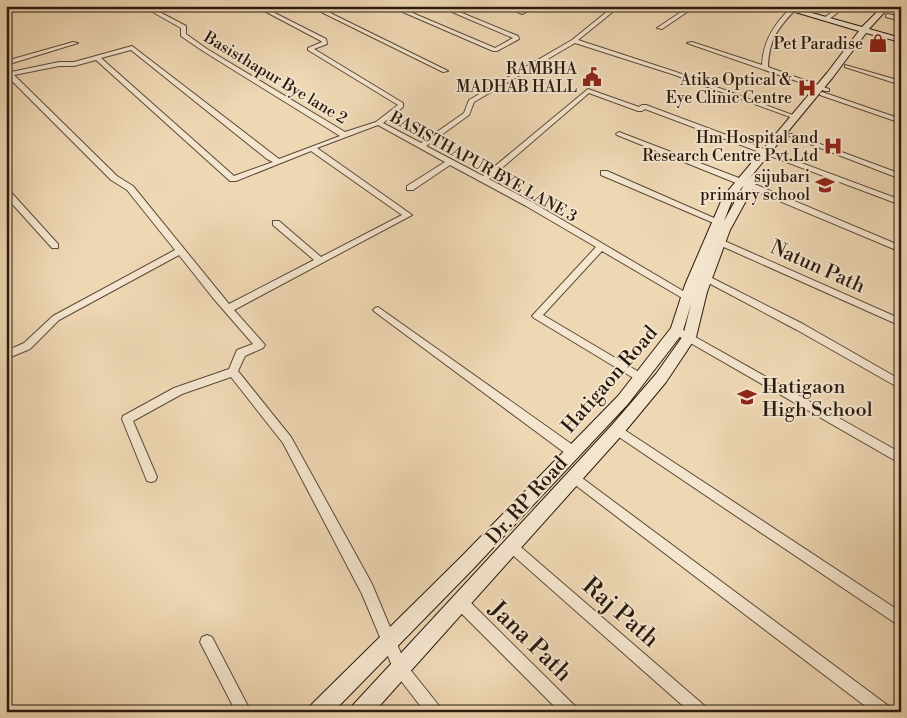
<svg xmlns="http://www.w3.org/2000/svg" width="907" height="718" font-family="'Libre Bodoni',serif">
<rect width="100%" height="100%" fill="#eed7b3"/>
<filter id="stains"><feTurbulence type="fractalNoise" baseFrequency=".004" numOctaves="4"/><feColorMatrix values="0 0 0 0 .2 0 0 0 0 .09 0 0 0 0 .02 0 0 0 .5 -.17"/></filter>
<radialGradient id="worn" r=".72"><stop offset=".6" stop-color="#630" stop-opacity="0"/><stop offset="1" stop-color="#630" stop-opacity=".3"/></radialGradient>
<g fill="none" stroke-linecap="round" stroke-linejoin="round">
<!-- street casing -->
<g stroke="#5a4938" stroke-width="2">
<path id="street" d="M 142,6 L 148,6 L 186,26 L 186,34 L 207,49 L 345,132 L 376,122 L 398,105 L 308,50 L 308,48 L 322,42 L 321,41 L 255,6 L 261,6 L 326,39 L 327,44 L 314,49 L 403,103 L 403,107 L 383,123 L 421,143 L 464,113 L 469,100 L 572,40 L 614,6 L 620,6 L 578,40 L 676,72 L 798,117 L 793,118 L 672,74 L 575,43 L 474,102 L 469,115 L 426,146 L 483,176 L 588,89 L 639,107 L 642,105 L 646,105 L 901,200 L 901,205 L 645,109 L 642,111 L 638,111 L 589,93 L 489,179 L 532,202 L 695,298 L 697,300 L 695,302 L 689,302 L 602,251 L 543,315 L 644,375 L 645,378 L 644,381 L 640,382 L 534,318 L 532,316 L 596,247 L 526,206 L 450,165 L 413,190 L 407,190 L 407,186 L 445,162 L 378,125 L 317,148 L 412,215 L 234,310 L 265,345 L 263,348 L 245,356 L 238,371 L 291,437 L 372,584 L 405,663 L 440,707 L 442,712 L 425,712 L 395,673 L 362,594 L 283,443 L 231,377 L 182,394 L 133,421 L 157,477 L 155,481 L 151,482 L 147,481 L 122,419 L 123,416 L 174,388 L 229,369 L 237,350 L 253,344 L 213,298 L 179,255 L 59,320 L 30,349 L 6,359 L 6,351 L 24,343 L 53,316 L 175,250 L 127,190 L 111,180 L 6,75 L 6,69 L 11,72 L 59,62 L 74,62 L 132,46 L 279,159 L 340,136 L 203,51 L 181,36 L 181,28 ZM 131,50 L 267,159 L 273,162 L 234,176 L 101,58 ZM 96,60 L 230,181 L 236,181 L 311,151 L 402,215 L 321,257 L 279,221 L 273,221 L 273,225 L 314,260 L 229,304 L 133,186 L 117,176 L 14,75 L 59,66 L 74,66 Z
M 309,6 L 316,6 L 448,71 L 443,72 Z
M 389,6 L 396,6 L 495,48 L 513,38 L 438,6 L 445,6 L 518,36 L 519,39 L 497,51 L 493,51 Z
M 505,6 L 512,6 L 522,10 L 531,6 L 538,6 L 522,14 Z
M 690,6 L 696,6 L 662,29 L 657,28 Z
M 840,6 L 846,6 L 828,20 L 824,20 L 824,18 Z
M 894,6 L 901,6 L 901,10 L 894,8 Z
M 790,9 L 795,10 C 777,29 769,40 768,67 L 829,89 L 829,91 L 825,91 L 687,43 L 692,42 L 762,65 C 763,42 773,25 790,9 Z
M 888,14 L 901,17 L 901,21 L 886,17 L 886,15 Z
M 73,42 L 78,43 L 6,65 L 6,61 Z
M 845,65 L 901,81 L 901,85 L 845,67 Z
M 822,92 L 901,119 L 901,123 L 820,95 L 820,93 Z
M 619,132 L 752,183 L 901,246 L 901,252 L 746,187 L 617,135 L 616,134 Z
M 789,134 L 793,134 L 901,174 L 901,179 L 789,136 Z
M 601,171 L 607,171 L 730,225 L 726,228 L 723,227 L 601,175 Z
M 6,190 L 9,190 L 58,244 L 58,248 L 52,248 L 6,197 Z
M 720,239 L 901,319 L 901,326 L 717,244 L 716,242 Z
M 706,275 L 803,324 L 901,380 L 901,389 L 797,330 L 703,280 L 702,278 L 703,276 Z
M 378,307 L 577,448 L 579,452 L 577,456 L 573,457 L 569,456 L 375,312 L 373,310 L 375,308 Z
M 683,330 L 901,453 L 901,464 L 680,337 L 678,334 L 680,331 Z
M 617,425 L 901,612 L 901,627 L 613,433 L 612,430 L 613,427 Z
M 574,472 L 890,707 L 892,712 L 873,712 L 570,481 L 568,477 L 570,473 Z
M 511,540 L 515,542 L 706,707 L 708,712 L 690,712 L 507,550 L 505,546 L 507,542 Z
M 460,595 L 465,597 L 576,707 L 578,712 L 560,712 L 455,607 L 453,602 L 455,597 Z
M 207,635 L 212,637 L 251,712 L 236,712 L 200,642 L 202,637 Z"/>
</g>
<!-- secondary casing -->
<g stroke="#291a0f" stroke-width="2">
<path id="secondary" d="M 14,6 L 23,6 L 6,15 L 6,10 Z
M 775,6 L 787,6 L 862,27 L 883,6 L 890,6 L 869,29 L 901,38 L 901,42 L 866,33 L 833,77 L 747,181 L 754,173 L 762,173 L 763,175 L 754,186 L 730,230 L 707,292 L 696,337 L 666,382 L 622,435 L 374,712 L 350,712 L 353,705 L 612,425 L 656,374 L 683,336 L 691,304 L 682,334 L 628,404 L 473,569 L 333,712 L 308,712 L 311,705 L 461,557 L 618,396 L 671,328 L 685,285 L 723,197 L 827,73 L 859,31 ZM 745,184 L 744,185 L 724,221 L 733,198 Z"/>
</g>
<!-- street -->
<use href="#street" fill="#f4e5ce" fill-rule="evenodd"/>
<!-- secondary -->
<use href="#secondary" fill="#f4e5ce" fill-rule="evenodd"/>
</g>
<!-- icons -->
<defs>
<g id="shop-bare" transform="scale(1.5)"><path d="M-5-2.5h2.3a2.7 3.5 0 0 1 5.4 0H5L5.5 6h-11ZM-1.5-2.5h3a1.5 2.3 0 0 0-3 0Z" fill="#8f2418" stroke="#f4e5ce" stroke-width="2.5" paint-order="stroke"/></g>
<g id="civic-bare" transform="scale(1.5)"><path d="M-.6-6.5H3V-4.5H.6V-3L4-1V1h2V6H-6V1h2V-1L-.6-3ZM-1.2 2.5V6h2.4V2.5Z" fill="#8f2418" stroke="#f4e5ce" stroke-width="2.5" paint-order="stroke"/></g>
<g id="hospital-bare" transform="scale(1.5)"><path d="M-5-5h3v3.5h4V-5h3V5h-3V1.5h-4V5h-3Z" fill="#8f2418" stroke="#f4e5ce" stroke-width="2.5" paint-order="stroke"/></g>
<g id="school-bare" transform="scale(1.5)"><path d="M0-5L7-2L0 1L-7-2ZM-4 1L0 2.5L4 1V4Q0 6-4 4Z" fill="#8f2418" stroke="#f4e5ce" stroke-width="2.5" paint-order="stroke"/></g>
</defs>
<g fill-rule="evenodd">
<use href="#shop-bare" x="878" y="43"/>
<use href="#civic-bare" x="592" y="77"/>
<use href="#hospital-bare" x="807" y="88"/>
<use href="#hospital-bare" x="833" y="146"/>
<use href="#school-bare" x="825" y="185"/>
<use href="#school-bare" x="747" y="397"/>
</g>
<g text-anchor="middle" stroke-width="4" stroke-linejoin="round" paint-order="stroke">
<!-- far-poi labels -->
<g font-size="16" fill="#291a0f" stroke="#f4e5ce" text-anchor="end">
<text x="863" y="49">Pet Paradise</text>
<text x="577" y="74">RAMBHA<tspan x="577" dy="18">MADHAB HALL</tspan></text>
<text x="792" y="85">Atika Optical &amp;<tspan x="792" dy="18">Eye Clinic Centre</tspan></text>
<text x="818" y="143">Hm Hospital and<tspan x="818" dy="18">Research Centre Pvt.Ltd</tspan></text>
<text x="810" y="182">sijubari<tspan x="810" dy="18">primary school</tspan></text>
</g>
<!-- far-street labels -->
<g font-size="16" fill="#291a0f" stroke="#f4e5ce">
<text transform="translate(276 77) rotate(31)" y="6">Basisthapur Bye lane 2</text>
<text transform="translate(484 166) rotate(29)" y="6">BASISTHAPUR BYE LANE 3</text>
</g>
<!-- street labels -->
<g font-size="20" fill="#291a0f" stroke="#f4e5ce">
<text transform="translate(818 266) rotate(24)" y="7">Natun Path</text>
<text transform="translate(609 379) rotate(-49)" y="7">Hatigaon Road</text>
<text transform="translate(526 500) rotate(-48)" y="7">Dr. RP Road</text>
</g>
<!-- poi labels -->
<g font-size="20" fill="#291a0f" stroke="#f4e5ce" text-anchor="start">
<text x="762" y="393">Hatigaon<tspan x="762" dy="23">High School</tspan></text>
</g>
<!-- near-street labels -->
<g font-size="24" fill="#291a0f" stroke="#f4e5ce">
<text transform="translate(621 612) rotate(41)" y="8">Raj Path</text>
<text transform="translate(531 641) rotate(44)" y="8">Jana Path</text>
</g>
</g>
<!-- margin -->
<rect width="907" height="718" fill="none" stroke="#eed7b3" stroke-width="25"/>
<rect x="8" y="8" width="892" height="703" fill="none" stroke="#291a0f" stroke-width="2.5"/>
<rect x="12" y="12" width="882" height="693" fill="none" stroke="#291a0f"/>
<rect width="100%" height="100%" filter="url(#stains)"/>
<rect width="100%" height="100%" fill="url(#worn)"/>
</svg>
